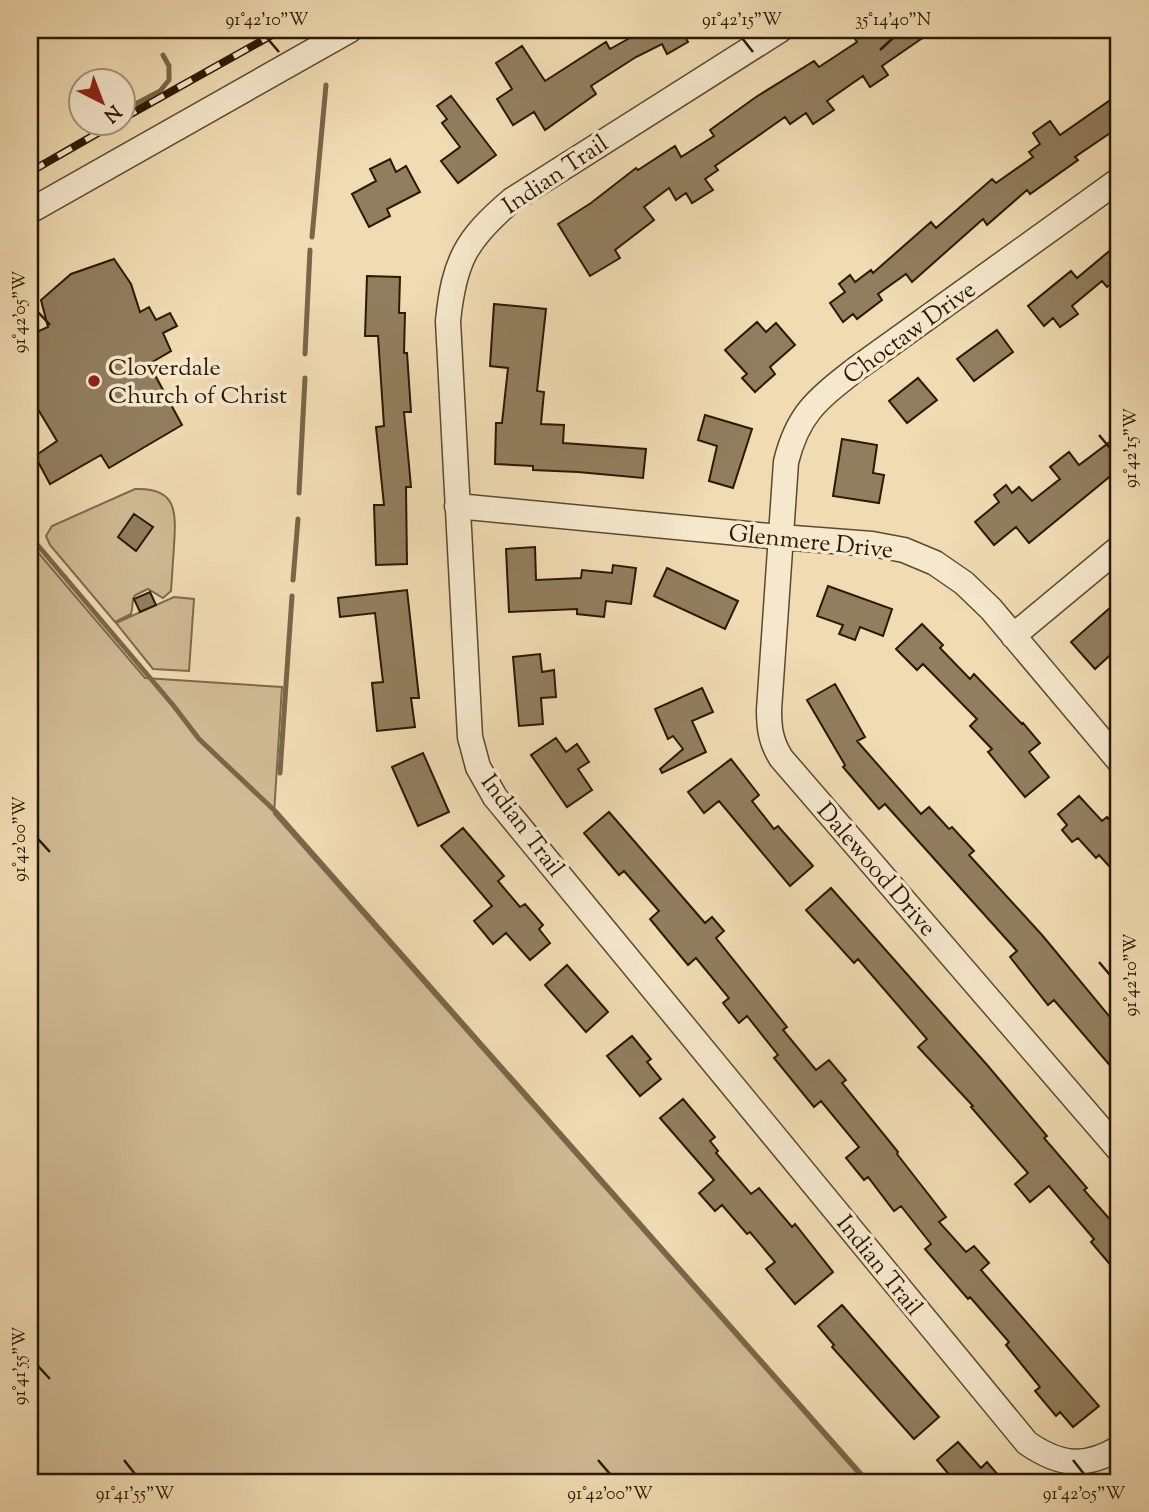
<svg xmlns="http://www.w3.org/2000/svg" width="1149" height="1512" font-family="'Sorts Mill Goudy',serif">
<rect width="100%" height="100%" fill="#f0dbb2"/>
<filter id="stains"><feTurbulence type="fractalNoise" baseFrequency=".00286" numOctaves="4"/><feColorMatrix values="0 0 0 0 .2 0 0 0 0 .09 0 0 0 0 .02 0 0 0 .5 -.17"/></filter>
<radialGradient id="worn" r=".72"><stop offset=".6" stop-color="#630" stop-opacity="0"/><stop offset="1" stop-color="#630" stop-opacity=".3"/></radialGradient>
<!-- green -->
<path fill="#cfba94" stroke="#7d6a4c" stroke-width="2" d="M 135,489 C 178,487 176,513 174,546 C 173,561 172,576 171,591 L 163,598 L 148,589 C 126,599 136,595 131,614 L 115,622 L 50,545 L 46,536 L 52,526 Z
M 30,543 L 145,678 L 282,687 L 274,814 L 865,1482 L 30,1482 Z
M 174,597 L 194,599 L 189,671 L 153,669 L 116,623 Z"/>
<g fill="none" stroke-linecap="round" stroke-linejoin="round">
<!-- stream -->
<path stroke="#796648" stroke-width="5" d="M 122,111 L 160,91 L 169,80 L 169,66 L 163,55
M 95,126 L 102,122
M 312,237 L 326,85
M 305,354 L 310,250
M 299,493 L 305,378
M 30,536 L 173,705 L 199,739 L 275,811 L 868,1482
M 293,580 L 298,519
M 280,773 L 292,596"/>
</g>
<!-- building -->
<path fill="#917e5e" stroke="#2b1903" stroke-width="2" d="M 632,30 L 686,30 L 682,32 L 688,42 L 667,54 L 662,44 L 636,57 L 591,86 L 596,94 L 545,130 L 534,112 L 513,125 L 497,99 L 512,89 L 496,63 L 522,46 L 545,81 L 606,42 L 610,49 L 635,35 Z
M 865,30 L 934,30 L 882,66 L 888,75 L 870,87 L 863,76 L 827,101 L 834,110 L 813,124 L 806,113 L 790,124 L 785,117 L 715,166 L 718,170 L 705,179 L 713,190 L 692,203 L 686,193 L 676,200 L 669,188 L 644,207 L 654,220 L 615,250 L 620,258 L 590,276 L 558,224 L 591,203 L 636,168 L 638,170 L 675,146 L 681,157 L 714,136 L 710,130 L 756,97 L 814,61 L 819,67 L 857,42 L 854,37 Z
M 1119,94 L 1119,127 L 1075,157 L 1078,160 L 1030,194 L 1027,190 L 987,225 L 983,219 L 912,282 L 906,274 L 878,294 L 882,300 L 857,319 L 853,314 L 843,322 L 830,303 L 845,292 L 839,284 L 850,275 L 855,282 L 871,270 L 873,273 L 931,222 L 936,228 L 992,179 L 996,183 L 1033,157 L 1029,152 L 1040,144 L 1033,133 L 1050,121 L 1060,135 Z
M 451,96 L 496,155 L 458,183 L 441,161 L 460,147 L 442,123 L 447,119 L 437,106 Z
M 390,159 L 396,172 L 406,166 L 420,192 L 387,209 L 390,216 L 369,227 L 352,194 L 376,181 L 370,169 Z
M 1119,243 L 1119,278 L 1107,287 L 1102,281 L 1072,306 L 1078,314 L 1060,327 L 1053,318 L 1044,326 L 1028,306 L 1071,271 L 1077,278 Z
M 114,259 L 131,284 L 140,312 L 149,307 L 156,320 L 170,313 L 177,326 L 163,333 L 171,351 L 149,364 L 182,425 L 109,468 L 101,455 L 50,484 L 35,456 L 57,441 L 30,396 L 30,335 L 48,327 L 41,300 L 71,274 Z
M 367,276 L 400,277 L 399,313 L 405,313 L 404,353 L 407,353 L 411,412 L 404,412 L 411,487 L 406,487 L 407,564 L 376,565 L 374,505 L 384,505 L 376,427 L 384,426 L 378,336 L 365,336 Z
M 494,304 L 546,309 L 537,391 L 544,392 L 541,424 L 564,425 L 563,443 L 646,449 L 643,478 L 578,472 L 533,470 L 533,466 L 495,464 L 496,423 L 502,423 L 508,368 L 490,366 Z
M 757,322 L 766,332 L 776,323 L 795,345 L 770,367 L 775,374 L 755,392 L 742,378 L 747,374 L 725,350 Z
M 997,330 L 1013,352 L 974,381 L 957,359 Z
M 918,378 L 937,400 L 907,423 L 889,401 Z
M 705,415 L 752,429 L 733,488 L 709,481 L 717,446 L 698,440 Z
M 1119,435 L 1119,469 L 1029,543 L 1016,527 L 994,545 L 975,522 L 999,502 L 994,495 L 1006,485 L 1012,493 L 1019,487 L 1032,501 L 1060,479 L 1050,467 L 1069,452 L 1079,465 Z
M 842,439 L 877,445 L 873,473 L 884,475 L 879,503 L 833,496 Z
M 134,514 L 153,527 L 136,551 L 118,537 Z
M 535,547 L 536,580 L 581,578 L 582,570 L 612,573 L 613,565 L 636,568 L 631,604 L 606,601 L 604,617 L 577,614 L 577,609 L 509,612 L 506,549 Z
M 667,568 L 738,601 L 725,629 L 654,596 Z
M 828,586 L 892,609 L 883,636 L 860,627 L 855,640 L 839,634 L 843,625 L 817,616 Z
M 407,590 L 419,698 L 411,698 L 415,727 L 377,731 L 372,683 L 383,682 L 375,613 L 340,617 L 338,598 Z
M 150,592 L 156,605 L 140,612 L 134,599 Z
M 1119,600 L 1119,647 L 1095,669 L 1071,642 Z
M 922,624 L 943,645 L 940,648 L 970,679 L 974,674 L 1022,724 L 1023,723 L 1040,743 L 1029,752 L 1049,777 L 1025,797 L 988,752 L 992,749 L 970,726 L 977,719 L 923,664 L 917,670 L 896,649 Z
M 540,654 L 542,672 L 554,670 L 556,697 L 541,698 L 543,724 L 519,726 L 513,657 Z
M 835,684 L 865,737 L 857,741 L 921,814 L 929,807 L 949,829 L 952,827 L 974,851 L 969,855 L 1042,935 L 1119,1028 L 1119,1076 L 1054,1000 L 1048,1005 L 1010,957 L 1017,951 L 885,804 L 879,809 L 843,767 L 845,765 L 807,700 Z
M 702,688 L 713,712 L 692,721 L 706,752 L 662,773 L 660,769 L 683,749 L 673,736 L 668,739 L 655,709 Z
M 556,738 L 566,752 L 577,744 L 589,762 L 578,769 L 592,790 L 567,807 L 531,755 Z
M 423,753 L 449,812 L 418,826 L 392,767 Z
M 731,759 L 759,795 L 752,801 L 774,829 L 778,826 L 813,866 L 790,886 L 719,801 L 704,813 L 688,792 Z
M 1079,796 L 1102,821 L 1107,817 L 1119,831 L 1119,877 L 1099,855 L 1096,858 L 1078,838 L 1072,842 L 1062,830 L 1067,825 L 1058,814 Z
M 609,812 L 705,923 L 712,917 L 724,931 L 716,938 L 787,1027 L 783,1030 L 816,1070 L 829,1060 L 846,1080 L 842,1083 L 898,1152 L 897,1154 L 946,1217 L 939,1222 L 966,1252 L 974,1246 L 989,1263 L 981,1270 L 1099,1406 L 1073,1427 L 1060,1412 L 1056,1416 L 1035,1391 L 1040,1387 L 1006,1345 L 1009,1342 L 970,1297 L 968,1299 L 925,1249 L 931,1244 L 901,1206 L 894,1211 L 868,1177 L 864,1180 L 846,1158 L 859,1147 L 821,1101 L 814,1107 L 774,1058 L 778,1055 L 747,1016 L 739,1023 L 723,1003 L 729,998 L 696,958 L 688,965 L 650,919 L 659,911 L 624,871 L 619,875 L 584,833 Z
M 463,828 L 504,876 L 498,881 L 520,907 L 525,904 L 543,925 L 539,929 L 550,943 L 530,960 L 506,933 L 493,944 L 474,921 L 492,906 L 441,846 Z
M 831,888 L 988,1066 L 1047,1136 L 1044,1138 L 1087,1188 L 1084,1190 L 1113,1223 L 1119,1217 L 1119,1275 L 1091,1242 L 1094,1239 L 1049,1186 L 1030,1202 L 1015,1184 L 1028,1173 L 971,1107 L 973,1106 L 918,1047 L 927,1039 L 858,959 L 854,963 L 806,910 Z
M 567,965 L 608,1012 L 586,1032 L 545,985 Z
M 632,1036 L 651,1059 L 647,1062 L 661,1079 L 640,1096 L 607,1056 Z
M 683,1099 L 715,1137 L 710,1141 L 718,1151 L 716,1153 L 751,1194 L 759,1188 L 792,1227 L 795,1224 L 833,1272 L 795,1304 L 766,1269 L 775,1262 L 750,1232 L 747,1234 L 722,1205 L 715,1211 L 699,1193 L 714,1180 L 660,1118 Z
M 842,1305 L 939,1417 L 914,1439 L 832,1347 L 834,1345 L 818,1326 Z
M 958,1442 L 981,1468 L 987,1462 L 1004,1482 L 955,1482 L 937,1460 Z"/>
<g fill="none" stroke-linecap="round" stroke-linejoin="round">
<!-- minor casing -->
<g stroke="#5c4a2f" stroke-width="27">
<path id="minor" d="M 780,30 L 512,200 C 466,239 454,261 448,321 L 470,737 L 478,767 L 495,797 L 1027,1443 C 1059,1465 1084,1469 1119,1448
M 1119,180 L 856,369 C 818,399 798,413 786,462 L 769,710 C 769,729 771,742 781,758 L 1119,1150
M 30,211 L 350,30
M 457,506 L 780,537 L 872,544 L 904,550 L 935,563 L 964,583 L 991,609 L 1119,761
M 1013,636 L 1119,548"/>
</g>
<!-- minor -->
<use href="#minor" stroke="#f5e8cd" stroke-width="24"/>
<!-- rail casing -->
<g stroke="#2b1903" stroke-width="8">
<path id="rail" d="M 122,119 L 281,30
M 30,172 L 117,122"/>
</g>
<!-- rail -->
<use href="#rail" stroke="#f5e8cd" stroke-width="5" stroke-dasharray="16" stroke-linecap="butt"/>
</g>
<!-- ticks -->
<path fill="none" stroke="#2b1903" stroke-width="2.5" d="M 267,38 L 279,52M 742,38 L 753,52M 880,50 L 893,38M 38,312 L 50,325M 1099,435 L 1110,448M 38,839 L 50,852M 1099,962 L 1110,975M 38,1366 L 50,1379M 124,1460 L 135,1474M 598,1460 L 610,1474M 1073,1460 L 1084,1474"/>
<!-- markers -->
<circle fill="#8f2418" stroke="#f5e8cd" stroke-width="2.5" cx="94" cy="381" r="7"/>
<g text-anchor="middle" stroke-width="7" stroke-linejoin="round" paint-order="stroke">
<!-- street labels -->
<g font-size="24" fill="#2b1903" stroke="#f5e8cd">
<text transform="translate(555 174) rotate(-34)" y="8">Indian Trail</text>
<text transform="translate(909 332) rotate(-36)" y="8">Choctaw Drive</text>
<text transform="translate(811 541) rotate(6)" y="8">Glenmere Drive</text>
<text transform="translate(523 825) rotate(53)" y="8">Indian Trail</text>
<text transform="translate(877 869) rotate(49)" y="8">Dalewood Drive</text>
<text transform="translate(880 1265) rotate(51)" y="8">Indian Trail</text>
</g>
<!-- poi labels -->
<g font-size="24" fill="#2b1903" stroke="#f5e8cd" text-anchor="start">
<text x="108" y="375">Cloverdale<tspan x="108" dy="28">Church of Christ</tspan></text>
</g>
</g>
<!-- margin -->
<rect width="1149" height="1512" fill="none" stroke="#f0dbb2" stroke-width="77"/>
<!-- north arrow -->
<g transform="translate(102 102) rotate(138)"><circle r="33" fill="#f5e8cd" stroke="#a4957c" stroke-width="2"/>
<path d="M0-5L12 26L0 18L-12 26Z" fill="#8f2418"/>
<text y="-10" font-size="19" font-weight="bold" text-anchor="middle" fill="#2b1903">N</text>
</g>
<rect x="38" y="38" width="1072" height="1436" fill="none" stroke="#2b1903" stroke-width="2.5"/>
<g font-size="18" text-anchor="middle" fill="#2b1903">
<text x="267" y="25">91°42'10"W</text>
<text x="742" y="25">91°42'15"W</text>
<text x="893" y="25">35°14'40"N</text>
<text transform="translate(19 312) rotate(-90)" y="6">91°42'05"W</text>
<text transform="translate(1130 448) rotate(-90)" y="6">91°42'15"W</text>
<text transform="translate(19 839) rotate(-90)" y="6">91°42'00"W</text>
<text transform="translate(1130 975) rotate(-90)" y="6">91°42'10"W</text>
<text transform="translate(19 1366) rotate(-90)" y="6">91°41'55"W</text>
<text x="135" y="1499">91°41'55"W</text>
<text x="610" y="1499">91°42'00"W</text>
<text x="1084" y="1499">91°42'05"W</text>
</g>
<rect width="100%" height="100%" filter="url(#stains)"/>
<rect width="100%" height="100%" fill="url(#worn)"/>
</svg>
